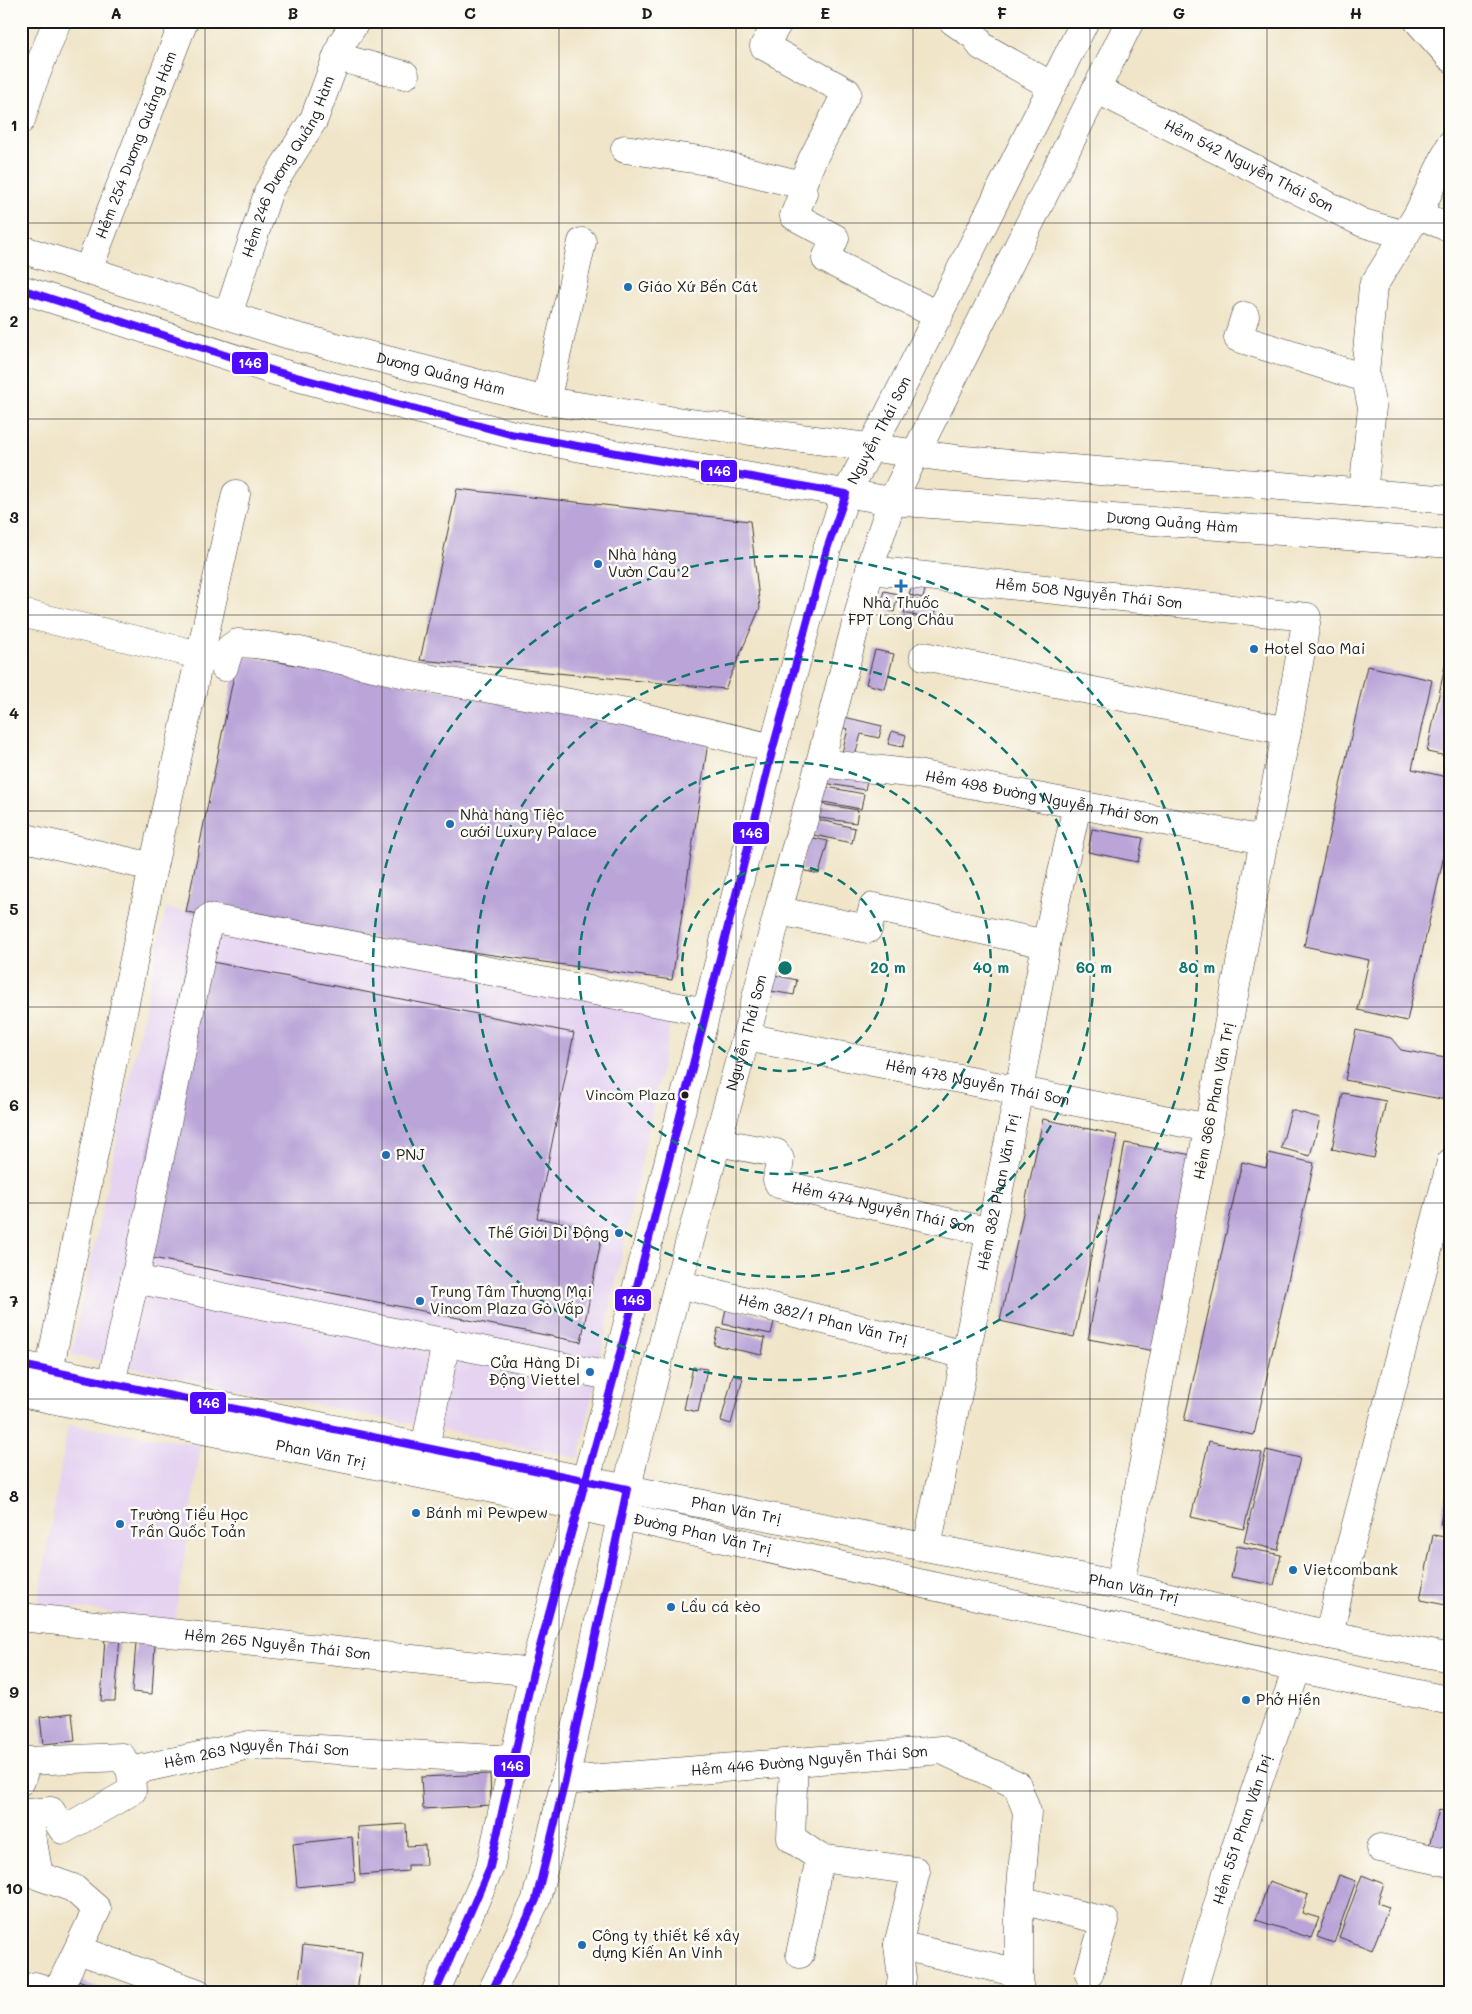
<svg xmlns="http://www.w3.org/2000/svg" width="1472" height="2014" font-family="Mali,sans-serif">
<rect width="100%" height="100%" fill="#fdfcf7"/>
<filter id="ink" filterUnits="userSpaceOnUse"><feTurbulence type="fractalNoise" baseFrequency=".02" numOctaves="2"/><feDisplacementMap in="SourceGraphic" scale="10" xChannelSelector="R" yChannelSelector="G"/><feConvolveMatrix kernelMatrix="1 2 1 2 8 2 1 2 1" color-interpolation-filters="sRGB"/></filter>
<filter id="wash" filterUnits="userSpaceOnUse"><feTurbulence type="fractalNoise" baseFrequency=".0096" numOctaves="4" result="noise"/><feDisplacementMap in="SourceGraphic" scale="20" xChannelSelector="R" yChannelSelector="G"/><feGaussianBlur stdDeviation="1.12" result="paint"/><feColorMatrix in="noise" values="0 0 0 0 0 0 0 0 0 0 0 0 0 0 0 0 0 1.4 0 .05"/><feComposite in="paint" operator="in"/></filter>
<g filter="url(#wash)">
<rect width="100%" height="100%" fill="#f0e5c9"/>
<!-- built -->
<path fill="#e5d3f1" d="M 166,908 L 673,1012 L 579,1458 L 71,1355 Z
M 68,1425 L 201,1445 L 175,1621 L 38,1603 Z"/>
<g id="blocks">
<!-- building -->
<path fill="#baa4d8" d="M 457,489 L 750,521 L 760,608 L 725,689 L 420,660 Z
M 914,575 L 928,579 L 923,598 L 909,595 Z
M 1449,580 L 1451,580 L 1451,608 L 1447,608 Z
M 884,591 L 898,594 L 894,612 L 879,608 Z
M 908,598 L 936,605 L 933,620 L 904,613 Z
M 875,650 L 894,654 L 885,689 L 866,684 Z
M 238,655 L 709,736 L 672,980 L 186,912 Z
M 1447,656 L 1451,657 L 1451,757 L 1427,752 Z
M 1367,666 L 1432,680 L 1412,769 L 1451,778 L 1451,824 L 1407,1021 L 1358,1010 L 1369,960 L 1304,946 Z
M 836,715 L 882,726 L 879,738 L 861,734 L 855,756 L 842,753 L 848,729 L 833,725 Z
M 892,731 L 906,735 L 903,747 L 888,744 Z
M 826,768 L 868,775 L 865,790 L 824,783 Z
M 821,786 L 864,794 L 861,809 L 818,801 Z
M 815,803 L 858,810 L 856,823 L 813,817 Z
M 812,818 L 855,828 L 852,843 L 809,834 Z
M 1092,829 L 1143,838 L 1138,862 L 1088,852 Z
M 809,837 L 828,841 L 819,874 L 801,870 Z
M 187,957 L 574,1033 L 537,1218 L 603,1230 L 581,1342 L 127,1253 Z
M 774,975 L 797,980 L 794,995 L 771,991 Z
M 1356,1030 L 1391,1038 L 1401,1050 L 1451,1059 L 1451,1080 L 1446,1100 L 1345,1080 Z
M 1343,1093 L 1386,1101 L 1374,1158 L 1332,1149 Z
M 1291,1110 L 1320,1118 L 1310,1156 L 1281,1148 Z
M 1043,1119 L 1117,1135 L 1074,1337 L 1000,1321 Z
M 1125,1143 L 1192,1155 L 1155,1351 L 1088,1339 Z
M 1269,1153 L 1314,1163 L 1254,1435 L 1184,1421 L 1242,1162 L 1266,1168 Z
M 726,1308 L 775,1318 L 771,1334 L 723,1324 Z
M 718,1328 L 765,1338 L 762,1355 L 714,1345 Z
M 693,1367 L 707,1369 L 698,1412 L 684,1409 Z
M 733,1375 L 743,1378 L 731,1424 L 721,1421 Z
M 1209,1441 L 1262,1453 L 1244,1529 L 1191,1517 Z
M 1266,1450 L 1300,1458 L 1278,1550 L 1244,1542 Z
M 1450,1476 L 1451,1476 L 1451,1526 L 1440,1524 Z
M 1433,1535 L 1451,1538 L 1451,1606 L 1420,1600 Z
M 1237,1546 L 1281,1555 L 1274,1585 L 1231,1577 Z
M 105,1637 L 120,1637 L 115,1701 L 101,1701 Z
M 136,1643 L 155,1644 L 152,1694 L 132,1692 Z
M 72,1713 L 75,1741 L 43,1744 L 40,1717 Z
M 490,1774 L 491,1805 L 423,1809 L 421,1777 Z
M 1439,1810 L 1451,1813 L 1451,1860 L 1427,1853 Z
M 406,1824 L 407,1846 L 425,1845 L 426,1865 L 408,1865 L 408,1871 L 360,1875 L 358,1827 Z
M 352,1837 L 355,1881 L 297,1887 L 293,1844 Z
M 1339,1875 L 1356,1881 L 1334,1943 L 1317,1937 Z
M 1362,1875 L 1384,1884 L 1377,1903 L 1389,1907 L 1372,1950 L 1339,1937 Z
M 1269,1881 L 1308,1895 L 1302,1913 L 1319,1918 L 1311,1938 L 1256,1920 Z
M 303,1945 L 362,1952 L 357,1993 L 298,1993 Z
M 78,1980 L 113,1993 L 73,1993 Z"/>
</g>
</g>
<g filter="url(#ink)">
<use href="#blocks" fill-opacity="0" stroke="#3c3a36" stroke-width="1"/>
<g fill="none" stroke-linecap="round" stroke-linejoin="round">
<!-- minor casing -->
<g stroke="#3c3a36" stroke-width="29">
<g id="minor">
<path d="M 779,21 L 764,46 L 847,92 L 812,160 L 802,185 L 803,193 L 794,216 L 835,238 L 826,259 L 939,316"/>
<path d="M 953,21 L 976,37 L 981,46 L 1052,86"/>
<path d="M 1418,21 L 1451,58"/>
<path d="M 337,57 L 405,75"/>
<path id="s1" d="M 1096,89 L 1363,223 L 1405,235"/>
<path d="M 21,120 L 33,82 L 57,21"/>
<path d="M 625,149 L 707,161 L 802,185"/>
<path d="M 1418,214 L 1451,229"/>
<path id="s2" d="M 21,249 L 286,334 L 546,401 L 669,420 L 964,460 L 1451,500"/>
<path id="s3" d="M 88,270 L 184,21"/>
<path id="s4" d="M 21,289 L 274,371 L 510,434 L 592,450 L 892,501 L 1451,544"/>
<path id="s5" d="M 228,315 L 269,190 L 314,119 L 342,43 L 356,21"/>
<path d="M 1245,316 L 1238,338 L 1355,375 L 1365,374"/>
<path d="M 546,401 L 582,242"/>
<path d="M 1363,493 L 1372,407 L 1365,374 L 1373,286 L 1418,214 L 1451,144"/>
<path id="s6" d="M 870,570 L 1307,617 L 1287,731 L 1264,840 L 1120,1585"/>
<path d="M 21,613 L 200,655"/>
<path d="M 924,656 L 1287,731"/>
<path d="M 224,667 L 230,648 L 237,643 L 254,644 L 290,649 L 411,675 L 627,713 L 773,748"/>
<path id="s7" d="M 820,763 L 917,774 L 1264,840"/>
<path d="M 21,837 L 153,867"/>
<path d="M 779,911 L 868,929 L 873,907 L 1046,944"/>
<path id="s8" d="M 746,1037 L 1209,1128"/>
<path id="s9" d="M 717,1142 L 776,1153 L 780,1159 L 777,1180 L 779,1184 L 991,1232"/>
<path d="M 135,1279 L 614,1377"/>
<path id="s10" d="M 678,1284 L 966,1355"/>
<path d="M 49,1371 L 153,867 L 236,494"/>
<path d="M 111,1383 L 135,1279 L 209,918 L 706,1012"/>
<path d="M 425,1448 L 446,1342"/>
<path id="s11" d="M 927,1547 L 1019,1090 L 1046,944 L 1077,806"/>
<path id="s12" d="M 21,1617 L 533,1672"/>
<path d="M 1329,1635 L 1339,1590 L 1451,1162"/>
<path d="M 794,1762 L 791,1838 L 820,1858 L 916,1871 L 898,1945 L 902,1978 L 899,1993"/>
<path id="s13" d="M 21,1781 L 27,1761 L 122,1757 L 131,1771 L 249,1745 L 514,1760"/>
<path id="s14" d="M 565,1781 L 942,1750 L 1017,1785 L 1027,1812 L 1019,1913 L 1019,1993"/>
<path d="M 1380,1848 L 1451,1863"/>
<path d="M 1020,1900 L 1105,1921 L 1089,1974"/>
<path d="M 898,1945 L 1019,1973"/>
<path d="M 79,1950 L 198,1993"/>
<path d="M 800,1954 L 820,1858"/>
<path d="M 35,1986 L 57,1993"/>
<path d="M 57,1993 L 97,1909 L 73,1888 L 39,1876 L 28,1813 L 51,1811 L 63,1830 L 132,1791 L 131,1771"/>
<path id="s15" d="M 1192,1993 L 1227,1873 L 1297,1668"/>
</g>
</g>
<!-- major casing -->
<g stroke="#3c3a36" stroke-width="29">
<g id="major">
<path id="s16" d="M 21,1365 L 657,1495 L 1120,1585 L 1329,1635 L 1451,1658"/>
<path id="s17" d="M 21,1393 L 577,1506 L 1297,1668 L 1451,1701"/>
<path id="s18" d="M 435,1993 L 490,1867 L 533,1672 L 614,1377 L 773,748 L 827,549 L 846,494 L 888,415 L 1085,21"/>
<path id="s19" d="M 491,1993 L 536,1900 L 565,1781 L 633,1461 L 678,1284 L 746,1037 L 782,896 L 820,763 L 874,554 L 892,501 L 1130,21"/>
</g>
</g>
<!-- minor -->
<use href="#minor" stroke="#fff" stroke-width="28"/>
<!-- major -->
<use href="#major" stroke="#fff" stroke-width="28"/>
<!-- bus-1 casing -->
<g stroke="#fdfcf7" stroke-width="11">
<path id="bus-1" d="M 21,289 L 274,371 L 510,434 L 846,494 L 827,549 L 773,748 L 614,1377 L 533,1672 L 490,1867 L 435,1993
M 21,1365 L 627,1489 L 565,1781 L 536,1900 L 491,1993"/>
</g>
<!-- bus-1 -->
<use href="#bus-1" stroke="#4f0aff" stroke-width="8"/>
</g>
</g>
<!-- grid -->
<path fill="none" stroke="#1c1c1c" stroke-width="1" stroke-opacity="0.55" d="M 205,21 L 205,1993M 382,21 L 382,1993M 559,21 L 559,1993M 736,21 L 736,1993M 913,21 L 913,1993M 1090,21 L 1090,1993M 1267,21 L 1267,1993M 21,223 L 1451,223M 21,419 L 1451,419M 21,615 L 1451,615M 21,811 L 1451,811M 21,1007 L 1451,1007M 21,1203 L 1451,1203M 21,1399 L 1451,1399M 21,1595 L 1451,1595M 21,1791 L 1451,1791"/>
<!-- distance rings -->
<g fill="none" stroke="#0f766e" stroke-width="2.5" stroke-dasharray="9 6">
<circle cx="785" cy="968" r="103"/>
<circle cx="785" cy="968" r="206"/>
<circle cx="785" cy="968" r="309"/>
<circle cx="785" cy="968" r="412"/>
</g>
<!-- markers -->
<g fill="#1f6fb2" stroke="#fdfcf7" stroke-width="2">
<circle cx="628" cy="287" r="5"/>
<circle cx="598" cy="564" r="5"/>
<path d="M898.5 578.5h5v5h5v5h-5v5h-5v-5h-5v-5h5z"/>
<circle cx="1254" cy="649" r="5"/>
<circle cx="450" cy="824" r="5"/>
<circle cx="386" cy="1155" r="5"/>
<circle cx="619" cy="1233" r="5"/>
<circle cx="420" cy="1301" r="5"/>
<circle cx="590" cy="1372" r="5"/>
<circle cx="416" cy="1513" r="5"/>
<circle cx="120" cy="1524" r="5"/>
<circle cx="1293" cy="1570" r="5"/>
<circle cx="671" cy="1607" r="5"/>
<circle cx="1246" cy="1700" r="5"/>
<circle cx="582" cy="1945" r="5"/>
</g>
<circle fill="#1c1c1c" stroke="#fdfcf7" stroke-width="2" cx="685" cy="1095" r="4.5"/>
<g text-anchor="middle" stroke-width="5" stroke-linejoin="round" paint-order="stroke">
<!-- bus labels -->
<g font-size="14" fill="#1c1c1c" stroke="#fdfcf7" text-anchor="end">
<text x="676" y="1100">Vincom Plaza</text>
</g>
<!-- street labels -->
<g font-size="15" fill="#1c1c1c" stroke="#fdfcf7">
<text dy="5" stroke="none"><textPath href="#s3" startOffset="134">Hẻm 254 Dương Quảng Hàm</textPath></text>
<text dy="5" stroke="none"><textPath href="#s1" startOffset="171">Hẻm 542 Nguyễn Thái Sơn</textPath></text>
<text dy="5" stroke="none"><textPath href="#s5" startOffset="161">Hẻm 246 Dương Quảng Hàm</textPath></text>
<text dy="5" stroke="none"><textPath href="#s2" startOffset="438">Dương Quảng Hàm</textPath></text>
<text dy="5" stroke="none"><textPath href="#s18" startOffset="1628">Nguyễn Thái Sơn</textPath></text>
<text dy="5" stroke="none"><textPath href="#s4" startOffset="1179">Dương Quảng Hàm</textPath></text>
<text dy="5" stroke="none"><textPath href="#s6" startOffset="220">Hẻm 508 Nguyễn Thái Sơn</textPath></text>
<text dy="5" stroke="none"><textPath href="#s7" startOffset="225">Hẻm 498 Đường Nguyễn Thái Sơn</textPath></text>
<text dy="5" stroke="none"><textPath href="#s19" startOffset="996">Nguyễn Thái Sơn</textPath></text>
<text dy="5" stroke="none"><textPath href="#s8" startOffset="236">Hẻm 478 Nguyễn Thái Sơn</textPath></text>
<text transform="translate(1214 1101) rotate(-79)" y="5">Hẻm 366 Phan Văn Trị</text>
<text dy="5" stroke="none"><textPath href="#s11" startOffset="362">Hẻm 382 Phan Văn Trị</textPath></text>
<text dy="5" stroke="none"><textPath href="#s9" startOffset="200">Hẻm 474 Nguyễn Thái Sơn</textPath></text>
<text dy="5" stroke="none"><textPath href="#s10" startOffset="149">Hẻm 382/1 Phan Văn Trị</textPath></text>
<text dy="5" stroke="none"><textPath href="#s17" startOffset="306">Phan Văn Trị</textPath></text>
<text dy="5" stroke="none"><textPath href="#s16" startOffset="730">Phan Văn Trị</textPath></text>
<text dy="5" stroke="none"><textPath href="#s17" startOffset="696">Đường Phan Văn Trị</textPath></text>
<text dy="5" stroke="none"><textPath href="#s16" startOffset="1135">Phan Văn Trị</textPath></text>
<text dy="5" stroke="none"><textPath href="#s12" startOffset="258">Hẻm 265 Nguyễn Thái Sơn</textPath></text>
<text dy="5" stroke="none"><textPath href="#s13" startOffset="260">Hẻm 263 Nguyễn Thái Sơn</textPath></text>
<text dy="5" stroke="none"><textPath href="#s14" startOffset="245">Hẻm 446 Đường Nguyễn Thái Sơn</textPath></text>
<text dy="5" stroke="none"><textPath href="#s15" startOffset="171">Hẻm 551 Phan Văn Trị</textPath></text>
</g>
<!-- poi labels -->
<g font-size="15" fill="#1c1c1c" stroke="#fdfcf7" text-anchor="start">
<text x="638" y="292">Giáo Xứ Bến Cát</text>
<text x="608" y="560">Nhà hàng<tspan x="608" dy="17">Vườn Cau 2</tspan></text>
<text x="901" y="608" text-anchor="middle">Nhà Thuốc<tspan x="901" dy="17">FPT Long Châu</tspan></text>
<text x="1264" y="654">Hotel Sao Mai</text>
<text x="460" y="820">Nhà hàng Tiệc<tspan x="460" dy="17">cưới Luxury Palace</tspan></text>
<text x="396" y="1160">PNJ</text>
<text x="609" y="1238" text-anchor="end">Thế Giới Di Động</text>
<text x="430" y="1297">Trung Tâm Thương Mại<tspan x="430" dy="17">Vincom Plaza Gò Vấp</tspan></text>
<text x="580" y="1368" text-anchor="end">Cửa Hàng Di<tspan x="580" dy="17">Động Viettel</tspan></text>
<text x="426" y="1518">Bánh mì Pewpew</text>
<text x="130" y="1520">Trường Tiểu Học<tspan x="130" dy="17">Trần Quốc Toản</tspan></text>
<text x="1303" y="1575">Vietcombank</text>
<text x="681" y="1612">Lẩu cá kèo</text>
<text x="1256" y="1705">Phở Hiền</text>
<text x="592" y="1941">Công ty thiết kế xây<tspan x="592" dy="17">dựng Kiến An Vinh</tspan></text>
</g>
</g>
<circle cx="785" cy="968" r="8" fill="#0f766e" stroke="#fdfcf7" stroke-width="2.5"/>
<g font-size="15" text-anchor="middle" font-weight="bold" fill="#0f766e" stroke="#fdfcf7" stroke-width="5" stroke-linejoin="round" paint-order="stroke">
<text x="888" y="973">20 m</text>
<text x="991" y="973">40 m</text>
<text x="1094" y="973">60 m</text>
<text x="1197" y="973">80 m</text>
</g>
<g stroke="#fdfcf7" stroke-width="2">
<rect x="231" y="351" width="38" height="24" rx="5" fill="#4f0aff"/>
<rect x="700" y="459" width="38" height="24" rx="5" fill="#4f0aff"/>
<rect x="732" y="821" width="38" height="24" rx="5" fill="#4f0aff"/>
<rect x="614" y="1288" width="38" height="24" rx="5" fill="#4f0aff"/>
<rect x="189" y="1391" width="38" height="24" rx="5" fill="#4f0aff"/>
<rect x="493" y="1754" width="38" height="24" rx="5" fill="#4f0aff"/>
</g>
<g font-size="14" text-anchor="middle" font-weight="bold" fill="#fff">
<text x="250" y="368">146</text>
<text x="719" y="476">146</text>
<text x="751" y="838">146</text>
<text x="633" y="1305">146</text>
<text x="208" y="1408">146</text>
<text x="512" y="1771">146</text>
</g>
<!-- margin -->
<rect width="1472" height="2014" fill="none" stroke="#fdfcf7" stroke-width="55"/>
<rect x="28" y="28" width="1416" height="1958" fill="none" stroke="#1c1c1c" stroke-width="2"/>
<g font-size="16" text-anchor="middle" font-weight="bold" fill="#1c1c1c">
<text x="116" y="19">A</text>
<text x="293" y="19">B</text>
<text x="470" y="19">C</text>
<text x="647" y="19">D</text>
<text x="825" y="19">E</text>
<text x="1002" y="19">F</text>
<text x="1179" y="19">G</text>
<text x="1356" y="19">H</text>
<text x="14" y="131">1</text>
<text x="14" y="327">2</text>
<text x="14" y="523">3</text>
<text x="14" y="719">4</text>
<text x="14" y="915">5</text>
<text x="14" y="1111">6</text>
<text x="14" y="1307">7</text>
<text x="14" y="1502">8</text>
<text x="14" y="1698">9</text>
<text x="14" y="1894">10</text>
</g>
</svg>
